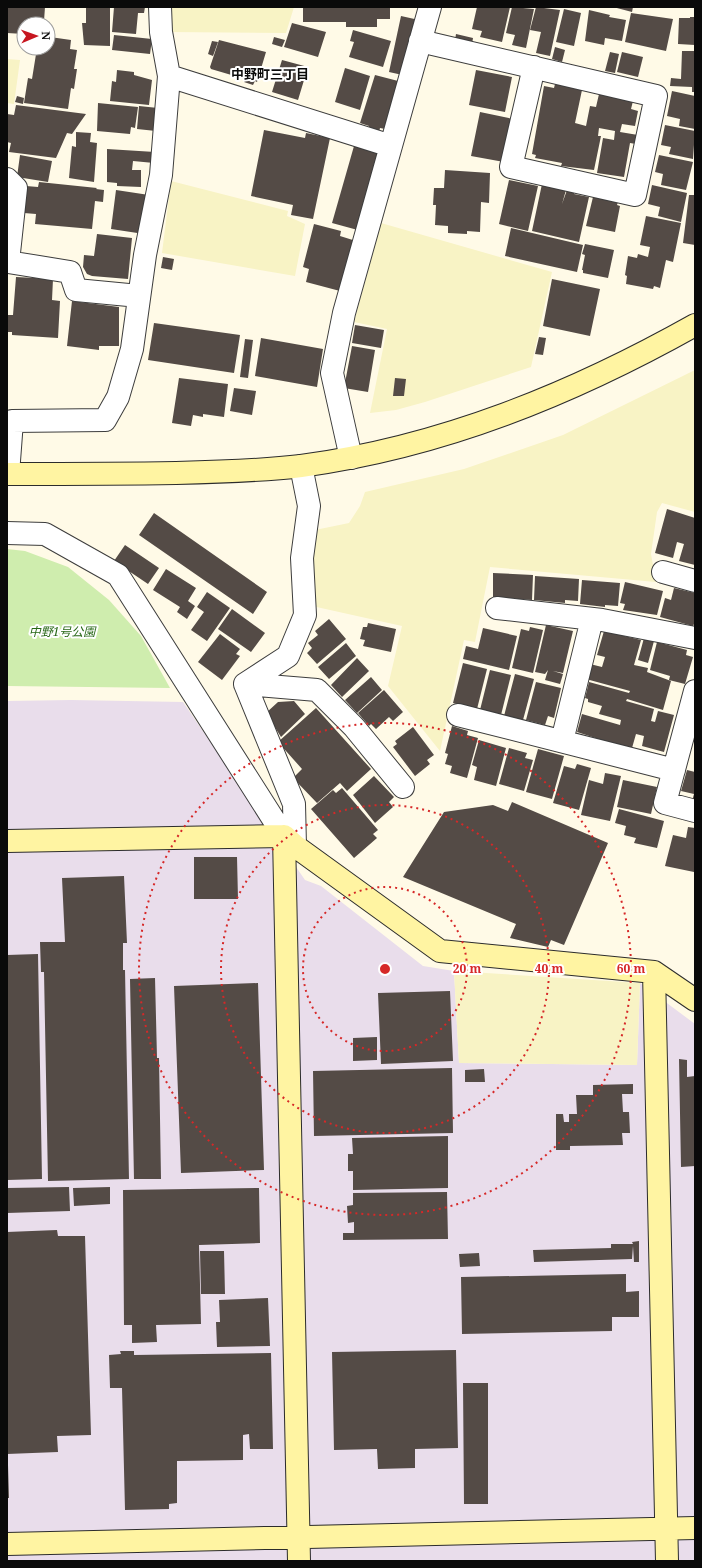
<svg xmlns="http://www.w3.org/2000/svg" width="702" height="1568" font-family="'Noto Serif','Noto Sans JP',serif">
<rect width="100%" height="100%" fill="#fffae7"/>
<!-- industrial -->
<path fill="#e9ddeb" d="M 71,700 L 183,702 L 305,880 L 321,886 L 423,966 L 454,971 L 459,1063 L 637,1065 L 640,983 L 695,1024 L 695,1561 L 7,1561 L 7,701 Z"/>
<!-- farmland -->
<path fill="#f8f3c5" d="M 168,7 L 294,7 L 286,33 L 168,32 Z
M 7,59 L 20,60 L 14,104 L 7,103 Z
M 171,181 L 288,211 L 287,216 L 305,224 L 295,276 L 162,253 Z
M 381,223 L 552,272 L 531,367 L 425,402 L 396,410 L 370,413 L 387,329 L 354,322 Z
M 695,370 L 695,512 L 662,503 L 657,512 L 651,554 L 656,582 L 490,567 L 475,642 L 464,640 L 440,751 L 388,686 L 402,626 L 312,606 L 310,557 L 315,530 L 349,523 L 360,506 L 365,492 L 464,469 L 563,435 Z
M 454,971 L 640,983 L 637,1065 L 459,1063 Z"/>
<!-- green -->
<path fill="#cfedae" d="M 7,549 L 25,551 L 68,567 L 109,600 L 141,636 L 170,688 L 7,686 Z"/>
<!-- building -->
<path fill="#544b46" d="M 7,7 L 45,7 L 44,21 L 29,20 L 29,24 L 24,24 L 24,34 L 7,33 Z
M 86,7 L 110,7 L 110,46 L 84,45 L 82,23 L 86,23 Z
M 114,7 L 145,7 L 144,13 L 138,13 L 136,34 L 112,32 Z
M 303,7 L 390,7 L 390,19 L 377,19 L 377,27 L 346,27 L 346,22 L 303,22 Z
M 477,7 L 510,7 L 502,42 L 480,37 L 482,31 L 472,29 Z
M 512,7 L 534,9 L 526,48 L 512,45 L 515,35 L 506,33 Z
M 536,7 L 560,10 L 550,56 L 536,53 L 541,32 L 530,30 Z
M 613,7 L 633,7 L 632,12 Z
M 564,9 L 581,13 L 574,46 L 556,42 Z
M 589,10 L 610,15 L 609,17 L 626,20 L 622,41 L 605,38 L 604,45 L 585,41 Z
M 631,13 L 673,19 L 666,51 L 625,42 Z
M 401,16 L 419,20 L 407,76 L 389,72 Z
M 690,17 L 695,17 L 695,45 L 678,44 L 679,18 L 690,18 Z
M 292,23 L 326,32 L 318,57 L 284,47 Z
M 353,30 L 391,41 L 383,67 L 349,57 L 354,42 L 350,41 Z
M 456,34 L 473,38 L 472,44 L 455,40 Z
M 114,35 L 152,39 L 150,54 L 112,50 Z
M 50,37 L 71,40 L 70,49 L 77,50 L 74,69 L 77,69 L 74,89 L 71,88 L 68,109 L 24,103 L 28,78 L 32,79 L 37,48 L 48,48 Z
M 274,37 L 285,40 L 282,47 L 272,44 Z
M 219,40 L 266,52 L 257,82 L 255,81 L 253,85 L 244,82 L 245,79 L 211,69 L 210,67 Z
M 212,41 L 218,42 L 213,56 L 208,54 Z
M 555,47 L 565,50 L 562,62 L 552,59 Z
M 682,51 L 695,51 L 695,92 L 692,92 L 692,87 L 670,86 L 671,78 L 681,79 Z
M 610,52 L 619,54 L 615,73 L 605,71 Z
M 622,52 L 643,57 L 638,77 L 617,72 Z
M 282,60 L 308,67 L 298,100 L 272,92 Z
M 345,68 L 370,76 L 360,110 L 335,102 Z
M 117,70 L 134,72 L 134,75 L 152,80 L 149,105 L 110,101 L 112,81 L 116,82 Z
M 476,70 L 512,77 L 505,112 L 469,105 Z
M 375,75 L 402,82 L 385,129 L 380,128 L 379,132 L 368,129 L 369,126 L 360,123 Z
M 555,84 L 582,90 L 575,123 L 586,126 L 590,106 L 596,107 L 599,94 L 633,101 L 631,109 L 638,111 L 635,126 L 622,124 L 620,132 L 638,135 L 636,144 L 630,143 L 624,177 L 597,173 L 603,138 L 614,140 L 615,131 L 599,128 L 598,136 L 601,136 L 594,170 L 561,166 L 562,163 L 535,158 L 536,155 L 532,154 L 544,86 L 554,88 Z
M 672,91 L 695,96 L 695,129 L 679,126 L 680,119 L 667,116 Z
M 17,96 L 24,98 L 23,104 L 15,102 Z
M 98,103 L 138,107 L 135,128 L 131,127 L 130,134 L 97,131 Z
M 16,105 L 86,114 L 72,134 L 67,133 L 56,158 L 9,152 L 11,143 L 7,142 L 7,114 L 14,115 Z
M 139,106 L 158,108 L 156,131 L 137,129 Z
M 480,112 L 513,119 L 504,162 L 471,156 Z
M 665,125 L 695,131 L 693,159 L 669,154 L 671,147 L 661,145 Z
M 264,130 L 305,138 L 306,133 L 330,138 L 313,219 L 291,215 L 293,205 L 251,196 Z
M 76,132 L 91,133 L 90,142 L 97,143 L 94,182 L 69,178 L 72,146 L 76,147 Z
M 354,146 L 386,155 L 365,232 L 332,223 Z
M 107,149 L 155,152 L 154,163 L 133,161 L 132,170 L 141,170 L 141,187 L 117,186 L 117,183 L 107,182 Z
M 20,155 L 52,161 L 48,182 L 17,177 Z
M 659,155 L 693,162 L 686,190 L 661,185 L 663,174 L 655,172 Z
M 445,170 L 490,173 L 489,203 L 481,202 L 480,232 L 467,231 L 467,234 L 448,233 L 448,226 L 435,225 L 436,205 L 433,205 L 434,188 L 444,188 Z
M 509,180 L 538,186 L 528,231 L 499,224 Z
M 39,182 L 97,188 L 96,189 L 104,190 L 103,202 L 95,201 L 92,229 L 35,224 L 36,214 L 24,213 L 26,186 L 38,187 Z
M 542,184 L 566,190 L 562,204 L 567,190 L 575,191 L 574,194 L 589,197 L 579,242 L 532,231 Z
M 652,185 L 687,193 L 681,222 L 658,216 L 660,207 L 648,204 Z
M 116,190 L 149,195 L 144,234 L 111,229 Z
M 689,195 L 695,195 L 695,245 L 683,243 Z
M 593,197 L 618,202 L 617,205 L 620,206 L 615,232 L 586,226 Z
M 646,216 L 681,223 L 673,262 L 666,260 L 660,288 L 654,286 L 653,289 L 626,284 L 627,276 L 625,275 L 628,256 L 637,258 L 638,254 L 648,257 L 650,247 L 640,245 Z
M 314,224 L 341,231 L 340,236 L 356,241 L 340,291 L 306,282 L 309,269 L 303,267 Z
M 511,228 L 583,245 L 577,272 L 505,256 Z
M 97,234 L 132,238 L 128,279 L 92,276 L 87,274 L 83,267 L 84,255 L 94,256 Z
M 585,244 L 614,250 L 608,278 L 583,273 L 583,270 L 582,270 L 585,255 L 582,254 Z
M 163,257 L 174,259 L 172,270 L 161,268 Z
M 16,277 L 53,279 L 52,300 L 60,301 L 58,338 L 12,335 L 12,332 L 7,332 L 7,315 L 13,315 Z
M 552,279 L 600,289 L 590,336 L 543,326 Z
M 72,301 L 119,307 L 119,346 L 99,346 L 99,350 L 67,346 Z
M 154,323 L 240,335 L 234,373 L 148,360 Z
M 355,325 L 384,330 L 381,348 L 352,343 Z
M 539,337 L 546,338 L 543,355 L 535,354 Z
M 261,338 L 323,349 L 317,387 L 255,376 Z
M 245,339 L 253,340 L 248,378 L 240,377 Z
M 352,346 L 375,350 L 368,392 L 344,388 Z
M 179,378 L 228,384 L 224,417 L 203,414 L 203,417 L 193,415 L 191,426 L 172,423 Z
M 395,378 L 406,379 L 404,396 L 393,396 Z
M 234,388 L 256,391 L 252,415 L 230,411 Z
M 667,509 L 695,518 L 695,565 L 679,561 L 684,544 L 677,542 L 673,558 L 655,553 Z
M 154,513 L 267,592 L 253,614 L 139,535 Z
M 125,545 L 159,568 L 148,584 L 114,561 Z
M 166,569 L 196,588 L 188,601 L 195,606 L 187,619 L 177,612 L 180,607 L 153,590 Z
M 493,573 L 533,575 L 532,600 L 493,597 Z
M 535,576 L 579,579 L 578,601 L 565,600 L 565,603 L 534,600 Z
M 582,580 L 620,583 L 618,606 L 605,605 L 605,607 L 580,604 Z
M 625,582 L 663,591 L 657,615 L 623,610 L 625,604 L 620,603 Z
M 674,588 L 695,593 L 695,622 L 693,626 L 660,617 L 665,598 L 671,600 Z
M 207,592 L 230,608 L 207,641 L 191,630 L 204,612 L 197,607 Z
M 232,609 L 265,633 L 251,652 L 218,629 Z
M 329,619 L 346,639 L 317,664 L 307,653 L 312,648 L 308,643 L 318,635 L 315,631 Z
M 368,623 L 396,629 L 391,652 L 363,646 L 365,640 L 360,639 L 363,627 L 367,627 Z
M 546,625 L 573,631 L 563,673 L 553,671 L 563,674 L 560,684 L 545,680 L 548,670 L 545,674 L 535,672 Z
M 530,627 L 543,630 L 533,673 L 512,668 L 521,629 L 529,631 Z
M 483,628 L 517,636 L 509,670 L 463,659 L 466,646 L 478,649 Z
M 604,631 L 641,640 L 634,665 L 648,668 L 647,672 L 671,681 L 663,710 L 627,699 L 626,701 L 654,709 L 651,721 L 655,722 L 658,711 L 674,715 L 664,752 L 642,746 L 644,736 L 636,734 L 632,748 L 614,744 L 577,732 L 582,714 L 620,725 L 621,720 L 599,714 L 602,706 L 588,702 L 588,699 L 585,698 L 589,682 L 629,693 L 630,691 L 586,679 L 590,664 L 602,667 L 605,657 L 597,655 Z
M 220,634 L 240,649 L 236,654 L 240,656 L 222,680 L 198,662 Z
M 644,638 L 654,641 L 648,663 L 638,660 Z
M 657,642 L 687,650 L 686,655 L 693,657 L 685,684 L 669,680 L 670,676 L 650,670 Z
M 346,643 L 356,656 L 329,679 L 318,667 Z
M 357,658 L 369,671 L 342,697 L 331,685 Z
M 463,663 L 487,669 L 477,709 L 453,703 Z
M 490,670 L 511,675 L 501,715 L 480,710 Z
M 515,674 L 534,679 L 523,720 L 504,716 Z
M 371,677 L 382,690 L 357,713 L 345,700 Z
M 536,682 L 561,688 L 554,718 L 548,716 L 545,725 L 526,720 Z
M 384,690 L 403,712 L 393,721 L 389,717 L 376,729 L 371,724 L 369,726 L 358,713 Z
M 294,701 L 305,714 L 281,737 L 266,713 L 278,702 Z
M 316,708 L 371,769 L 347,791 L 340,783 L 317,803 L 293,778 L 302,769 L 278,742 Z
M 452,726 L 468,731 L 467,735 L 478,738 L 467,778 L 450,773 L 452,766 L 445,764 L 448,754 L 445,753 Z
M 413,727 L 434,755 L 427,760 L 430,764 L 415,776 L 393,747 L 397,744 L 395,741 Z
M 479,740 L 506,748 L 496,786 L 474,780 L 477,767 L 472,765 Z
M 509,748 L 527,753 L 525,758 L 533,760 L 524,791 L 499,784 Z
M 538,749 L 564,756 L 552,799 L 526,792 Z
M 577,764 L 591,768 L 579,810 L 553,803 L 564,766 L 575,769 Z
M 687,770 L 695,772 L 695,801 L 692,801 L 694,794 L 681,791 Z
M 605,773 L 621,776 L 610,821 L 581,815 L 589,780 L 603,784 Z
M 374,776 L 394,797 L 389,802 L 393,807 L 375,823 L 353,795 Z
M 623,780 L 657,787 L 651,814 L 617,807 Z
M 342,788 L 378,830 L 373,834 L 377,838 L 354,858 L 311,809 L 333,790 L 336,793 Z
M 512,802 L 608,843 L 564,945 L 551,940 L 548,947 L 510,938 L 516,924 L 403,877 L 444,812 L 493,805 L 508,811 Z
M 619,809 L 664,821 L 657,848 L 634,843 L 636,838 L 624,835 L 626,826 L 615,823 Z
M 688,827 L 695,828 L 694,872 L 665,866 L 673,835 L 686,838 Z
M 194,857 L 237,857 L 238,899 L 194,899 Z
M 124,876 L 127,943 L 123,943 L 123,970 L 125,970 L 129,1179 L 48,1181 L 44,972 L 41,972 L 40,942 L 65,942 L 62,878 Z
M 38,954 L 42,1179 L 7,1180 L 7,955 Z
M 155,978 L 157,1058 L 159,1058 L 161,1179 L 134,1179 L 130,979 Z
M 258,983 L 264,1170 L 181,1173 L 174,986 Z
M 450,991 L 453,1061 L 381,1064 L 378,993 Z
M 377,1037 L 377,1060 L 353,1061 L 353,1038 Z
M 679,1059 L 687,1060 L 687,1077 L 695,1076 L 695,1166 L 681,1167 Z
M 452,1068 L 453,1133 L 314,1136 L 313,1071 Z
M 484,1069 L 485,1082 L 465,1082 L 465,1070 Z
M 633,1084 L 633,1094 L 622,1094 L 623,1112 L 629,1112 L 630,1133 L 622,1133 L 623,1145 L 570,1146 L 570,1150 L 556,1150 L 556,1114 L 563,1114 L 564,1122 L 569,1122 L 569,1114 L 577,1114 L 576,1095 L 593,1095 L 593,1085 Z
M 448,1136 L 448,1188 L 353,1190 L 353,1171 L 348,1171 L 348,1154 L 353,1154 L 352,1138 Z
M 69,1187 L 70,1211 L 7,1213 L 7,1188 Z
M 110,1187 L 110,1204 L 74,1206 L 73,1188 Z
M 259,1188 L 260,1243 L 199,1245 L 201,1324 L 156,1325 L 157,1342 L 132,1343 L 132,1325 L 124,1325 L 123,1190 Z
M 447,1192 L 448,1239 L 343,1240 L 343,1233 L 354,1233 L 354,1222 L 348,1223 L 347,1206 L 353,1205 L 353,1193 Z
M 57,1230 L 58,1236 L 85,1236 L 91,1435 L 57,1436 L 58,1452 L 7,1454 L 7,1232 Z
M 639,1241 L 639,1262 L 634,1262 L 633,1246 L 632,1259 L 534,1262 L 533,1250 L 611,1248 L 611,1244 L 633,1244 L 632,1242 Z
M 200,1251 L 224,1251 L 225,1294 L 201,1294 Z
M 479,1253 L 480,1266 L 460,1267 L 459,1254 Z
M 626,1274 L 626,1292 L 639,1291 L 639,1317 L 612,1317 L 612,1331 L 462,1334 L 461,1277 Z
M 268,1298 L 270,1346 L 217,1347 L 216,1322 L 220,1322 L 219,1300 Z
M 456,1350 L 458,1448 L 415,1449 L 415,1468 L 378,1469 L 377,1449 L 334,1450 L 332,1352 Z
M 120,1351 L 134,1351 L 134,1355 L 271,1353 L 273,1449 L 250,1449 L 249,1434 L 243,1435 L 243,1460 L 177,1461 L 177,1503 L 169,1504 L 169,1509 L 125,1510 L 122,1388 L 110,1388 L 109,1355 L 121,1354 Z
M 463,1383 L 488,1383 L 488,1504 L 464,1504 Z
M 7,1465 L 8,1465 L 9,1498 L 7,1498 Z"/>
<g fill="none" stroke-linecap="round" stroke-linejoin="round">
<!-- street casing -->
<g stroke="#3d3d3d" stroke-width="24">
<path id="street" d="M 420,41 L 656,96 L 635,195 L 511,167 L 534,67
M 169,76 L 391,146
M 7,179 L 16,188 L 8,262 L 70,272 L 76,290 L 139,296
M 351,458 L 332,373 L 344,313 L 430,7
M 8,474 L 12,421 L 105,420 L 118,397 L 132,349 L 145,255 L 161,175 L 169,76 L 161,32 L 160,7
M 7,533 L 45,534 L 118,575 L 284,836
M 663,572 L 695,581
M 497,608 L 602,620 L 695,638
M 245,684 L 288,656 L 305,615 L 302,558 L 309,506 L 301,466
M 245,684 L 317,690 L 354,727 L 403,787
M 245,684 L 294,804 L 295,846
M 695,691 L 665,803 L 695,811
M 458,715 L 674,770
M 562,741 L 592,619"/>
</g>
<!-- secondary casing -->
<g stroke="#2c2c2c" stroke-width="24">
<path id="secondary" d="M 7,474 C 63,474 120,474 176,473 C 218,472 260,471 301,466 C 442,447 572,394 695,325
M 284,836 L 299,1561
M 7,841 L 284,836 L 295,846 L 440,951 L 654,972 L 695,1000
M 654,972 L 667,1561
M 7,1544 L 695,1528"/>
</g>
<!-- street -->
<use href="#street" stroke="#fff" stroke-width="22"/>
<!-- secondary -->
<use href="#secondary" stroke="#fff4a2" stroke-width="22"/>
</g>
<!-- distance rings -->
<g fill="none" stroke="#d62828" stroke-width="2" stroke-dasharray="2 4">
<circle cx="385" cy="969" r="82"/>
<circle cx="385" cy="969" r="164"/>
<circle cx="385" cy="969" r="246"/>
</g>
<g text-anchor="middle" stroke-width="4" stroke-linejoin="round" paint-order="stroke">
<!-- park labels -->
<g font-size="12" font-style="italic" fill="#276716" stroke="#fff">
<text x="62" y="636">中野1号公園</text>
</g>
<!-- neighbourhood labels -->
<g font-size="13" font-weight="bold" fill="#0a0a0a" stroke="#fff">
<text x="270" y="79">中野町三丁目</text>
</g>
</g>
<circle cx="385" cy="969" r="6" fill="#d62828" stroke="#fff" stroke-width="2"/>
<g font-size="12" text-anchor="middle" font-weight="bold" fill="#d62828" stroke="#fff" stroke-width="4" stroke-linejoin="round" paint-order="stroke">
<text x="467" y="973">20 m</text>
<text x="549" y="973">40 m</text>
<text x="631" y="973">60 m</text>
</g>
<!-- border -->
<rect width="702" height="1568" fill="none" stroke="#0a0a0a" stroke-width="16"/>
<!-- north arrow -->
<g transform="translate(36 36) rotate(88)"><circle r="19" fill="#ffffff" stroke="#9d9d9d"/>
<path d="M0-3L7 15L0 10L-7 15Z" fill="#c71620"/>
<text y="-6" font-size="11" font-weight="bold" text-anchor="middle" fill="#0a0a0a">N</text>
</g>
</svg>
